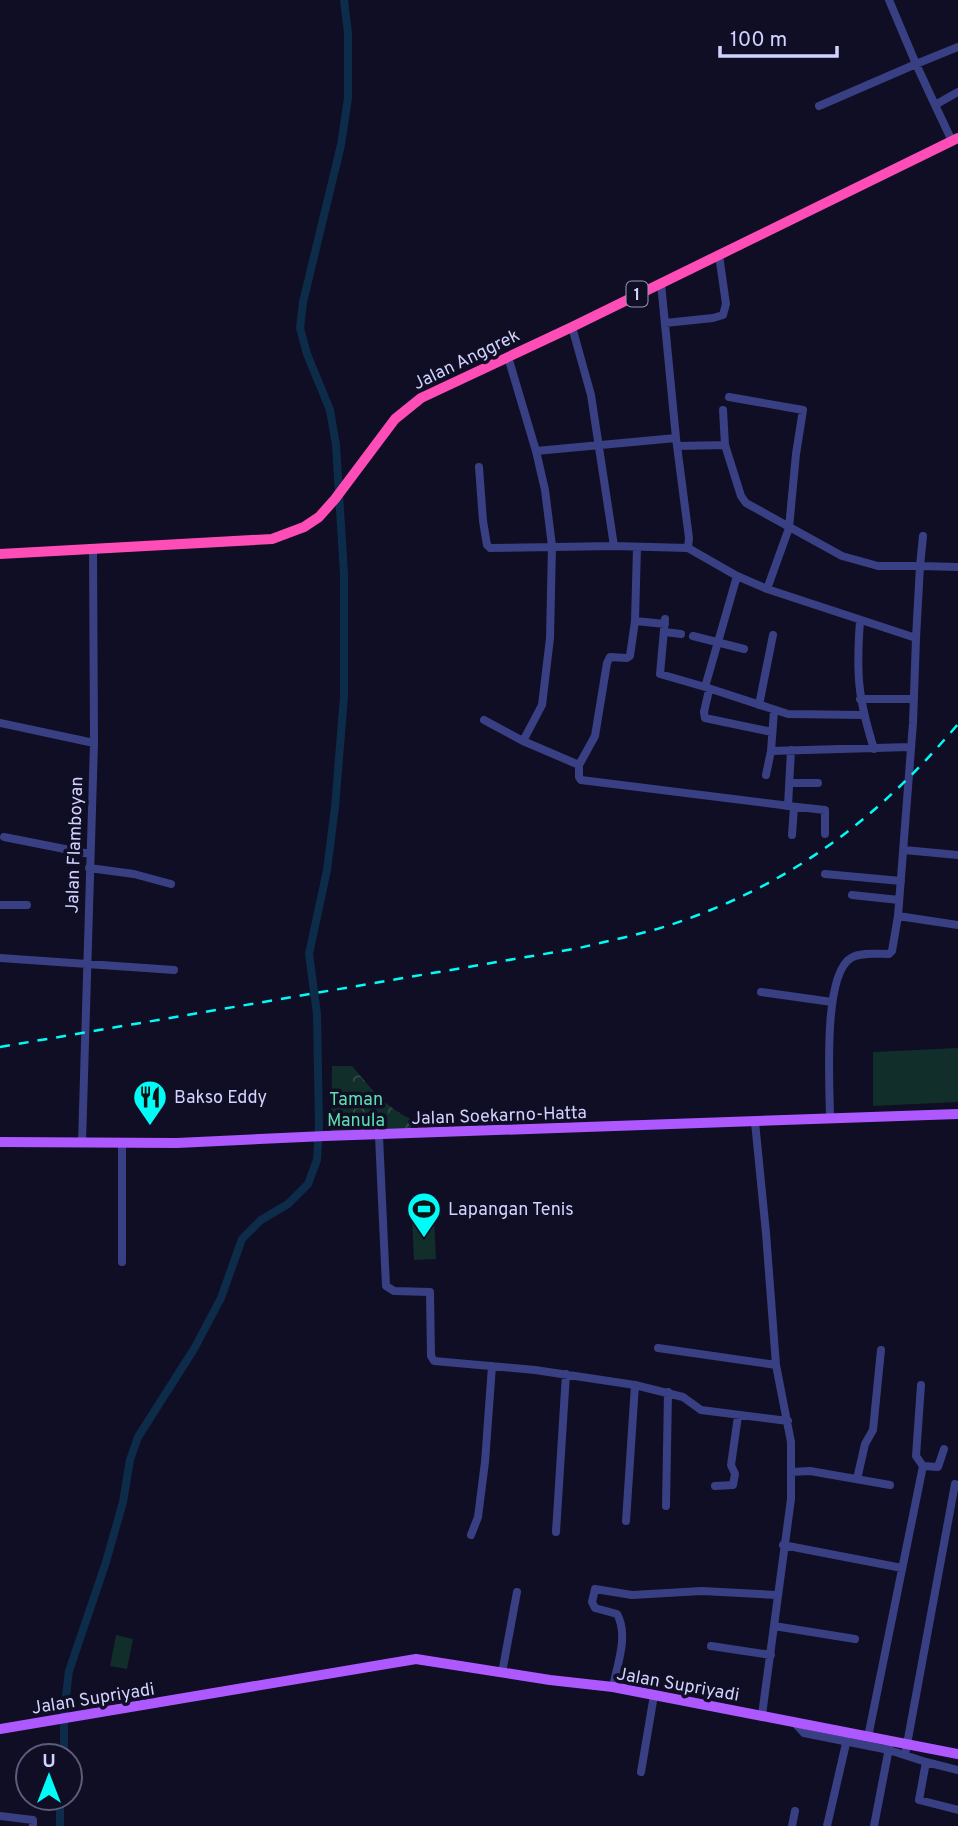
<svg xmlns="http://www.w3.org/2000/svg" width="958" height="1826" font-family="Overpass,sans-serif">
<defs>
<pattern id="park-crowns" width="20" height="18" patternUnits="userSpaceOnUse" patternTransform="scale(1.75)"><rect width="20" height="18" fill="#112e2a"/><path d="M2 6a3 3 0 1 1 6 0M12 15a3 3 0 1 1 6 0" fill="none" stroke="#334b4a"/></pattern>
</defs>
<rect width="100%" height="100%" fill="#0f0e24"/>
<!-- grass -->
<path fill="#112e2a" d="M 958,1048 L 958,1102 L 873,1106 L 873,1052 Z
M 412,1219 L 434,1219 L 436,1259 L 414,1260 Z
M 116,1635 L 133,1639 L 127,1669 L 110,1666 Z"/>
<!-- park -->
<path fill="url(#park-crowns)" d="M 332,1066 L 352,1066 C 369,1086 386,1108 411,1119 L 411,1134 L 331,1136 Z"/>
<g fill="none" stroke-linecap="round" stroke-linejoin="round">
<!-- canal -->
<path stroke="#0d2c4a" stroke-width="8" d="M 64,1756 L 64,1712 L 69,1671 L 106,1562 L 123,1502 L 130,1460 L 138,1437 L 194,1349 L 221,1298 L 242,1239 L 261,1220 L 288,1204 L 308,1184 L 317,1160 L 319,1127 L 317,1014 L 309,954 L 327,870 L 335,807 L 344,697 L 344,574 L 336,445 L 330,410 L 307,354 L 300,328 L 303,302 L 341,145 L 348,98 L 348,33 L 344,0
M 60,1826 L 60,1798"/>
<!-- minor -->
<path stroke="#393f83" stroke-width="8" d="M 889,0 L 916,64 L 958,47
M 819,106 L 916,64 L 935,105
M 952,141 L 935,105 L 958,92
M 661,283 L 676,438 L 689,538 L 688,548
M 665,323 L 713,318 L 723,315 L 726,304 L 719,255
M 572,327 L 591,395 L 614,546
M 508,357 L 536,451 L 545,490 L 552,546 L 550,638 L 542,705 L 523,741
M 729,397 L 803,410 L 796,454 L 789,528 L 767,589
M 723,410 L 725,445
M 677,446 L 725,445 L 741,496 L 746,503 L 842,556 L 878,566 L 920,566 L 916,638
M 536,451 L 676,438
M 479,467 L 483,521 L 487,545 L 490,548 L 614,546 L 688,548 L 737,576 L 767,589 L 916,638 L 913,723 L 898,916 L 958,925
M 923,536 L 920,566 L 958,567
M 737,576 L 705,687 L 788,714 L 863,715
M 665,619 L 660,674 L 705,687
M 635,621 L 665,624
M 860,621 C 856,674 858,698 874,749
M 665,632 L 681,634
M 693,636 L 744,649
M 709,690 L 704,712 L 705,718 L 772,732
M 860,699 L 914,699
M 759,705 L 773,635
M 774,711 L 771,751 L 910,747
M 484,720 L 523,741 L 579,765 L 579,777 L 581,780 L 782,805 L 788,806 L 791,750
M 0,723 L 94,743
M 579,765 L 595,736 L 607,663 L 610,657 L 627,658 L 630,656 L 635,621 L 637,547
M 766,775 L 771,751
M 790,783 L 818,783
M 788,806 L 825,810 L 825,834
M 792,835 L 794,807
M 4,837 L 90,854
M 904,850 L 958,855
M 89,868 L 134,874 L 171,884
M 825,874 L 901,881
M 852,895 L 899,900
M 0,905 L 27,905
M 0,958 L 174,970
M 761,992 L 832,1002
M 830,1119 C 830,1088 822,975 851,958 C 860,952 877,954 889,954 L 892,951 L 898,916
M 755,1122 L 766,1233 L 776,1365 L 791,1442 L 791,1499 L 762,1715
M 379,1136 L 386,1286 L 394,1291 L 430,1292 L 431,1356 L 434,1361 L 535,1370 L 635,1385 L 683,1397 L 701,1410 L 788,1421
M 82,1143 L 94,743 L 93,549
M 122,1143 L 122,1262
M 658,1348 L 776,1365
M 921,1385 L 916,1456 L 923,1466
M 791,1472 L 810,1471 L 890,1485
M 857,1479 L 865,1444 L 873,1430 L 881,1350
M 715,1486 L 733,1485 L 735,1474 L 731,1465 L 738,1416
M 666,1506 L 668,1392
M 626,1521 L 635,1385
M 556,1532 L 566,1374
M 471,1535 L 478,1517 L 485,1462 L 492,1366
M 783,1545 L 902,1568
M 774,1626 L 855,1639
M 711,1646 L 771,1655
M 502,1673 L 517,1592
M 613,1687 C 617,1665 629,1635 617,1614 L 595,1608 L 592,1602 L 595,1589 L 632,1595 L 702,1591 L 777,1595
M 793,1721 L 804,1733 L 889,1750 L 926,1762
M 868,1737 L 923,1466 L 938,1467 L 944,1449
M 905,1755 L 955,1484
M 958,1770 L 926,1762 L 919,1800 L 958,1810
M 641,1772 L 654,1695
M 0,1816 L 33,1820 L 33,1826
M 792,1826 L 795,1811
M 827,1826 L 847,1739
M 874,1826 L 889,1748"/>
<!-- major -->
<path stroke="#ad59ff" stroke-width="10" d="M 0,1142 L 177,1143 L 325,1136 L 958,1114
M 0,1729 L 416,1659 L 550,1680 L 613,1687 L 958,1754"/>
<!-- highway -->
<path stroke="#ff4db7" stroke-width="10" d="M 0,554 L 272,539 L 304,527 L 319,517 L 335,499 L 395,419 L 421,398 L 572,327 L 958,138"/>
<!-- rail -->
<path stroke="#01fcf7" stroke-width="2.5" stroke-dasharray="10 9" stroke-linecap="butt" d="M 0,1047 L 579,948 C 608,941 638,935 667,926 C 789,886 876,821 958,724"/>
</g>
<!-- icons -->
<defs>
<g id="restaurant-pin" transform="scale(1.75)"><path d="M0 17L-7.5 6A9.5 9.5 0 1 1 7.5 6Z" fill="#01fcf7" stroke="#0f0e24"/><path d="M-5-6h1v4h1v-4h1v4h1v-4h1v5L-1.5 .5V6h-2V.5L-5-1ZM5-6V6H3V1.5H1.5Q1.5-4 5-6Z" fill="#111"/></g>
<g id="stadium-pin" transform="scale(1.75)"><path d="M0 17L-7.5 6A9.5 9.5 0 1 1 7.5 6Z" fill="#01fcf7" stroke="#0f0e24"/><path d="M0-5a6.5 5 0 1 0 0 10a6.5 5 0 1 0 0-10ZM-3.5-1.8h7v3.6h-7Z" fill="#111"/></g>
</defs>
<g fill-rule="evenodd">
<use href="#restaurant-pin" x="150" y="1097"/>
<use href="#stadium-pin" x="424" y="1209"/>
</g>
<g text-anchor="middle" stroke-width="7" stroke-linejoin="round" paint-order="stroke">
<!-- shield labels -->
<rect fill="#0f0e24" stroke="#9897bd" stroke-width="2" x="626.5" y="281.5" width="21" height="25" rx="5"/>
<g font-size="16" font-weight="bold" fill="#d2d2ff">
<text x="637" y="300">1</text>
</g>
<!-- street labels -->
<g font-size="18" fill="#d2d2ff" stroke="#0f0e24">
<text transform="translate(466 359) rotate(-26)" y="6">Jalan Anggrek</text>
<text transform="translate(74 845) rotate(-88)" y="6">Jalan Flamboyan</text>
<text transform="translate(499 1115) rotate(-2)" y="6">Jalan Soekarno-Hatta</text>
<text transform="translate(678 1684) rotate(10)" y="6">Jalan Supriyadi</text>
<text transform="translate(93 1698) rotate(-9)" y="6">Jalan Supriyadi</text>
</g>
<!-- poi labels -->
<g font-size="18" fill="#d2d2ff" stroke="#0f0e24" text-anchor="start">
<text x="174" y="1103">Bakso Eddy</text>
<text x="448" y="1215">Lapangan Tenis</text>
</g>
<!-- park labels -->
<g font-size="18" fill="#5ddfaf" stroke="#0f0e24">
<text x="356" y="1105">Taman<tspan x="356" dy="21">Manula</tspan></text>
</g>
</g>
<!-- north arrow -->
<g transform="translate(49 1777)"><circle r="33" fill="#0f0e24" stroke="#5d5c7c" stroke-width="2"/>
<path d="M0-5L12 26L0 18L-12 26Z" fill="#01fcf7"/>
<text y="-10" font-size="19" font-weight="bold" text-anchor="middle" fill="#d2d2ff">U</text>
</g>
<!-- scale -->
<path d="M720 46v10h117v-10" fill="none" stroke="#d2d2ff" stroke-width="3.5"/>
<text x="730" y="46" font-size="21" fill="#d2d2ff" stroke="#0f0e24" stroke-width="5" paint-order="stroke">100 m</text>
</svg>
